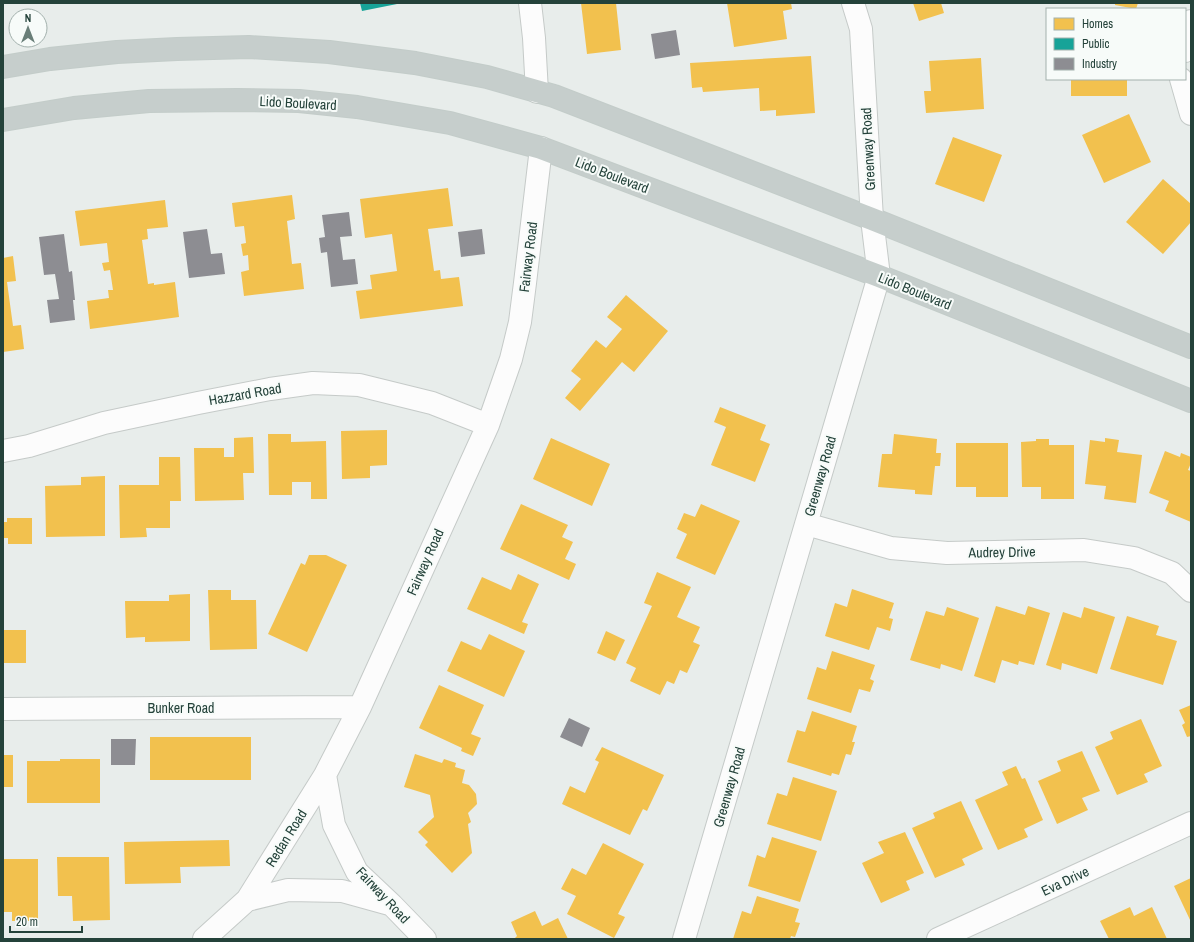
<svg xmlns="http://www.w3.org/2000/svg" width="1194" height="942" font-family="'Archivo Narrow',sans-serif">
<rect width="100%" height="100%" fill="#e8edeb"/>
<!-- homes -->
<path fill="#f2c14e" d="M 581,3 L 616,3 L 621,50 L 587,54 Z
M 727,3 L 791,3 L 792,9 L 783,11 L 787,39 L 734,47 Z
M 913,3 L 941,3 L 944,13 L 919,21 Z
M 1115,3 L 1138,3 L 1136,9 L 1115,5 Z
M 811,56 L 815,113 L 776,116 L 776,110 L 760,111 L 759,88 L 703,92 L 702,87 L 692,88 L 690,63 Z
M 981,58 L 984,109 L 926,113 L 924,91 L 931,91 L 929,61 Z
M 1071,79 L 1127,79 L 1127,96 L 1071,96 Z
M 1129,114 L 1151,162 L 1104,183 L 1082,135 Z
M 953,137 L 1002,155 L 984,202 L 935,184 Z
M 1163,179 L 1191,204 L 1191,222 L 1163,254 L 1126,222 Z
M 448,188 L 453,226 L 428,229 L 434,271 L 440,270 L 441,279 L 459,277 L 463,306 L 360,319 L 356,291 L 372,289 L 370,275 L 397,271 L 392,234 L 365,238 L 360,199 Z
M 292,195 L 295,219 L 287,221 L 292,264 L 301,263 L 304,289 L 244,296 L 241,272 L 249,270 L 248,255 L 243,256 L 241,244 L 246,243 L 244,226 L 235,227 L 232,203 Z
M 165,200 L 168,227 L 147,229 L 148,239 L 142,240 L 148,284 L 154,283 L 154,285 L 175,282 L 179,317 L 90,329 L 87,301 L 109,298 L 108,290 L 113,290 L 110,270 L 104,271 L 102,263 L 109,262 L 107,243 L 80,246 L 75,211 Z
M 13,256 L 16,281 L 7,282 L 13,326 L 21,325 L 24,349 L 3,352 L 3,258 Z
M 626,295 L 668,331 L 634,372 L 622,362 L 580,411 L 565,398 L 581,379 L 571,371 L 596,340 L 606,348 L 622,329 L 607,317 Z
M 720,407 L 766,425 L 760,440 L 770,444 L 755,482 L 711,465 L 726,427 L 714,422 Z
M 387,430 L 387,465 L 370,466 L 370,478 L 342,479 L 341,431 Z
M 268,434 L 291,434 L 291,442 L 326,441 L 327,499 L 311,499 L 311,482 L 292,482 L 292,495 L 269,495 Z
M 894,434 L 937,439 L 936,453 L 941,453 L 940,466 L 935,466 L 932,495 L 915,494 L 915,490 L 878,487 L 882,454 L 892,454 Z
M 253,437 L 254,473 L 243,473 L 244,500 L 195,501 L 194,448 L 224,448 L 224,457 L 234,457 L 234,438 Z
M 551,438 L 610,464 L 592,506 L 533,479 Z
M 1105,438 L 1119,440 L 1117,452 L 1142,455 L 1136,503 L 1104,499 L 1106,486 L 1085,484 L 1090,440 L 1105,442 Z
M 1036,439 L 1049,439 L 1049,445 L 1074,445 L 1074,499 L 1041,499 L 1041,487 L 1022,487 L 1021,442 L 1036,441 Z
M 956,443 L 1008,443 L 1008,497 L 976,497 L 976,487 L 956,487 Z
M 1165,451 L 1180,457 L 1181,453 L 1191,457 L 1191,463 L 1188,470 L 1191,471 L 1191,522 L 1165,511 L 1169,501 L 1149,493 Z
M 159,457 L 180,457 L 181,501 L 170,501 L 170,528 L 146,528 L 147,537 L 120,538 L 119,485 L 159,485 Z
M 105,476 L 105,536 L 46,537 L 45,486 L 81,485 L 81,477 Z
M 521,504 L 568,525 L 562,537 L 573,542 L 565,559 L 576,564 L 569,580 L 500,549 Z
M 701,504 L 740,521 L 715,575 L 676,558 L 687,534 L 677,529 L 684,513 L 695,517 Z
M 7,518 L 32,518 L 32,544 L 8,544 L 8,538 L 3,538 L 3,522 L 7,522 Z
M 309,555 L 326,555 L 347,565 L 307,652 L 268,634 L 301,563 L 305,565 Z
M 657,572 L 691,587 L 677,617 L 700,627 L 693,642 L 700,645 L 687,673 L 680,670 L 674,684 L 667,681 L 660,695 L 630,681 L 636,668 L 626,663 L 652,606 L 644,603 Z
M 518,574 L 539,584 L 522,622 L 528,624 L 524,634 L 467,609 L 482,577 L 511,590 Z
M 852,589 L 894,603 L 889,618 L 893,619 L 890,631 L 877,627 L 869,650 L 825,636 L 835,603 L 847,607 Z
M 208,590 L 231,590 L 231,600 L 256,600 L 257,649 L 210,650 Z
M 190,594 L 190,641 L 145,642 L 145,637 L 126,638 L 125,601 L 169,601 L 169,595 Z
M 996,606 L 1025,615 L 1028,606 L 1050,613 L 1034,665 L 1019,661 L 1018,665 L 1002,660 L 995,683 L 974,676 Z
M 947,607 L 979,618 L 962,671 L 941,664 L 940,669 L 910,660 L 926,611 L 944,616 Z
M 1084,607 L 1115,617 L 1097,674 L 1062,663 L 1061,670 L 1046,665 L 1063,612 L 1081,618 Z
M 1127,616 L 1159,626 L 1156,635 L 1177,641 L 1163,685 L 1110,669 Z
M 3,630 L 26,630 L 26,663 L 3,663 Z
M 606,631 L 625,640 L 615,661 L 597,653 Z
M 489,634 L 525,651 L 504,697 L 447,671 L 461,641 L 481,650 Z
M 832,651 L 875,665 L 870,679 L 874,681 L 870,692 L 859,689 L 851,713 L 807,699 L 817,667 L 826,670 Z
M 439,685 L 484,705 L 471,734 L 481,738 L 473,756 L 461,751 L 462,748 L 419,728 Z
M 1191,705 L 1191,736 L 1187,737 L 1182,725 L 1185,723 L 1179,710 Z
M 812,711 L 857,726 L 852,742 L 855,742 L 851,755 L 846,754 L 839,775 L 832,773 L 831,776 L 787,762 L 797,730 L 805,732 Z
M 1141,719 L 1162,766 L 1144,774 L 1148,782 L 1117,795 L 1095,747 L 1113,739 L 1110,732 Z
M 150,737 L 251,737 L 251,780 L 150,780 Z
M 602,747 L 664,775 L 647,811 L 643,809 L 630,835 L 562,804 L 570,786 L 585,793 L 599,762 L 595,760 Z
M 1082,751 L 1100,791 L 1082,798 L 1088,810 L 1057,824 L 1038,781 L 1061,771 L 1057,761 Z
M 415,754 L 442,763 L 444,759 L 456,763 L 455,767 L 465,770 L 462,783 L 469,785 L 476,794 L 477,804 L 468,813 L 471,822 L 468,824 L 472,853 L 452,873 L 425,845 L 428,842 L 418,832 L 434,817 L 430,795 L 404,787 Z
M 3,755 L 13,755 L 13,787 L 3,787 Z
M 60,759 L 100,759 L 100,803 L 27,803 L 27,761 L 60,761 Z
M 1016,766 L 1022,779 L 1025,778 L 1043,820 L 1024,829 L 1028,837 L 998,850 L 975,800 L 1008,785 L 1002,772 Z
M 793,777 L 837,791 L 821,841 L 767,824 L 777,793 L 787,796 Z
M 961,801 L 983,849 L 962,859 L 965,865 L 935,878 L 912,828 L 935,818 L 933,813 Z
M 905,832 L 924,873 L 906,881 L 910,890 L 881,903 L 862,863 L 884,853 L 878,842 Z
M 772,837 L 817,851 L 800,902 L 748,886 L 757,855 L 765,858 Z
M 229,840 L 230,866 L 180,867 L 181,883 L 125,884 L 124,842 Z
M 603,843 L 644,864 L 618,914 L 625,917 L 614,938 L 567,914 L 576,896 L 561,889 L 572,868 L 586,875 Z
M 57,857 L 109,857 L 110,920 L 73,921 L 72,896 L 58,896 Z
M 3,859 L 38,859 L 38,921 L 12,921 L 12,912 L 3,912 Z
M 1191,878 L 1191,922 L 1174,886 Z
M 757,896 L 799,909 L 795,922 L 800,923 L 795,937 L 791,936 L 790,939 L 733,939 L 742,911 L 751,914 Z
M 1130,907 L 1134,916 L 1152,907 L 1167,939 L 1109,939 L 1100,921 Z
M 535,911 L 542,926 L 558,918 L 568,939 L 515,939 L 515,938 L 517,936 L 511,922 Z"/>
<!-- public -->
<path fill="#17a398" d="M 360,3 L 397,3 L 397,4 L 362,11 Z"/>
<!-- industry -->
<path fill="#8d8d92" d="M 676,30 L 680,55 L 655,59 L 651,34 Z
M 349,212 L 352,236 L 340,237 L 343,260 L 355,259 L 358,284 L 331,287 L 327,252 L 321,253 L 319,238 L 325,237 L 322,215 Z
M 207,229 L 211,254 L 222,253 L 225,274 L 189,278 L 183,232 Z
M 482,229 L 485,254 L 461,257 L 458,232 Z
M 64,234 L 69,272 L 72,271 L 75,300 L 73,300 L 75,320 L 50,323 L 47,300 L 59,299 L 55,274 L 44,275 L 39,237 Z
M 569,718 L 590,728 L 582,747 L 560,737 Z
M 111,739 L 136,739 L 135,765 L 111,765 Z"/>
<g fill="none" stroke-linecap="round" stroke-linejoin="round">
<!-- minor casing -->
<g stroke="#c5cac8" stroke-width="24">
<path id="minor" d="M 530,3 L 534,38 L 537,92
M 1185,51 L 1191,21
M 1181,79 L 1191,114
M 3,451 L 29,446 L 104,423 L 198,403 L 270,389 L 313,383 L 359,385 L 432,403 L 488,425
M 806,524 L 891,548 L 947,553 L 1084,550 L 1134,558 L 1172,573 L 1191,591
M 3,709 L 360,707
M 247,900 L 325,775
M 204,939 L 247,900 L 288,890 L 342,891 L 389,904
M 425,939 L 392,905 L 357,872 L 334,825 L 325,775 L 360,707 L 488,425 L 511,359 L 520,322 L 525,283 L 541,148
M 684,939 L 879,276 L 872,219 L 861,29 L 853,3
M 938,939 L 1191,823"/>
</g>
<!-- trunk casing -->
<g stroke="#c3ccc9" stroke-width="24">
<path id="trunk" d="M 3,67 L 50,59 L 117,52 L 177,49 L 249,47 L 329,52 L 415,63 L 487,77 L 554,96 L 872,219 L 1191,347
M 3,120 L 74,108 L 149,101 L 237,100 L 299,101 L 357,107 L 450,123 L 541,148 L 879,276 L 1191,401"/>
</g>
<!-- minor -->
<use href="#minor" stroke="#fcfcfc" stroke-width="22"/>
<!-- trunk -->
<use href="#trunk" stroke="#c6cecc" stroke-width="22"/>
</g>
<g text-anchor="middle" stroke-width="4" stroke-linejoin="round" paint-order="stroke">
<!-- street labels -->
<g font-size="14" fill="#24423a" stroke="#f7fbf9">
<text transform="translate(298 103) rotate(3)" y="5">Lido Boulevard</text>
<text transform="translate(868 149) rotate(-93)" y="5">Greenway Road</text>
<text transform="translate(612 175) rotate(21)" y="5">Lido Boulevard</text>
<text transform="translate(528 257) rotate(-83)" y="5">Fairway Road</text>
<text transform="translate(915 291) rotate(22)" y="5">Lido Boulevard</text>
<text transform="translate(245 394) rotate(-10)" y="5">Hazzard Road</text>
<text transform="translate(820 476) rotate(-74)" y="5">Greenway Road</text>
<text transform="translate(1002 552) rotate(-1)" y="5">Audrey Drive</text>
<text transform="translate(425 562) rotate(-66)" y="5">Fairway Road</text>
<text x="181" y="713">Bunker Road</text>
<text transform="translate(729 787) rotate(-74)" y="5">Greenway Road</text>
<text transform="translate(286 838) rotate(-58)" y="5">Redan Road</text>
<text transform="translate(1065 881) rotate(-25)" y="5">Eva Drive</text>
<text transform="translate(383 895) rotate(47)" y="5">Fairway Road</text>
</g>
</g>
<!-- border -->
<rect width="1194" height="942" fill="none" stroke="#24423a" stroke-width="8"/>
<!-- legend -->
<rect x="1046" y="8" width="140" height="72" fill="#f7fbf9" stroke="#a3b1ad"/>
<rect x="1054" y="18" width="20" height="12" fill="#f2c14e" stroke="#a3b1ad"/>
<text x="1082" y="28" font-size="12" fill="#24423a">Homes</text>
<rect x="1054" y="38" width="20" height="12" fill="#17a398" stroke="#a3b1ad"/>
<text x="1082" y="48" font-size="12" fill="#24423a">Public</text>
<rect x="1054" y="58" width="20" height="12" fill="#8d8d92" stroke="#a3b1ad"/>
<text x="1082" y="68" font-size="12" fill="#24423a">Industry</text>
<!-- north arrow -->
<g transform="translate(28 28)"><circle r="19" fill="#f7fbf9" stroke="#a3b1ad"/>
<path d="M0-3L7 15L0 10L-7 15Z" fill="#697e78"/>
<text y="-6" font-size="11" font-weight="bold" text-anchor="middle" fill="#24423a">N</text>
</g>
<!-- scale -->
<path d="M10 926v6h72v-6" fill="none" stroke="#24423a" stroke-width="2"/>
<text x="16" y="926" font-size="12" fill="#24423a" stroke="#f7fbf9" stroke-width="3" paint-order="stroke">20 m</text>
</svg>
